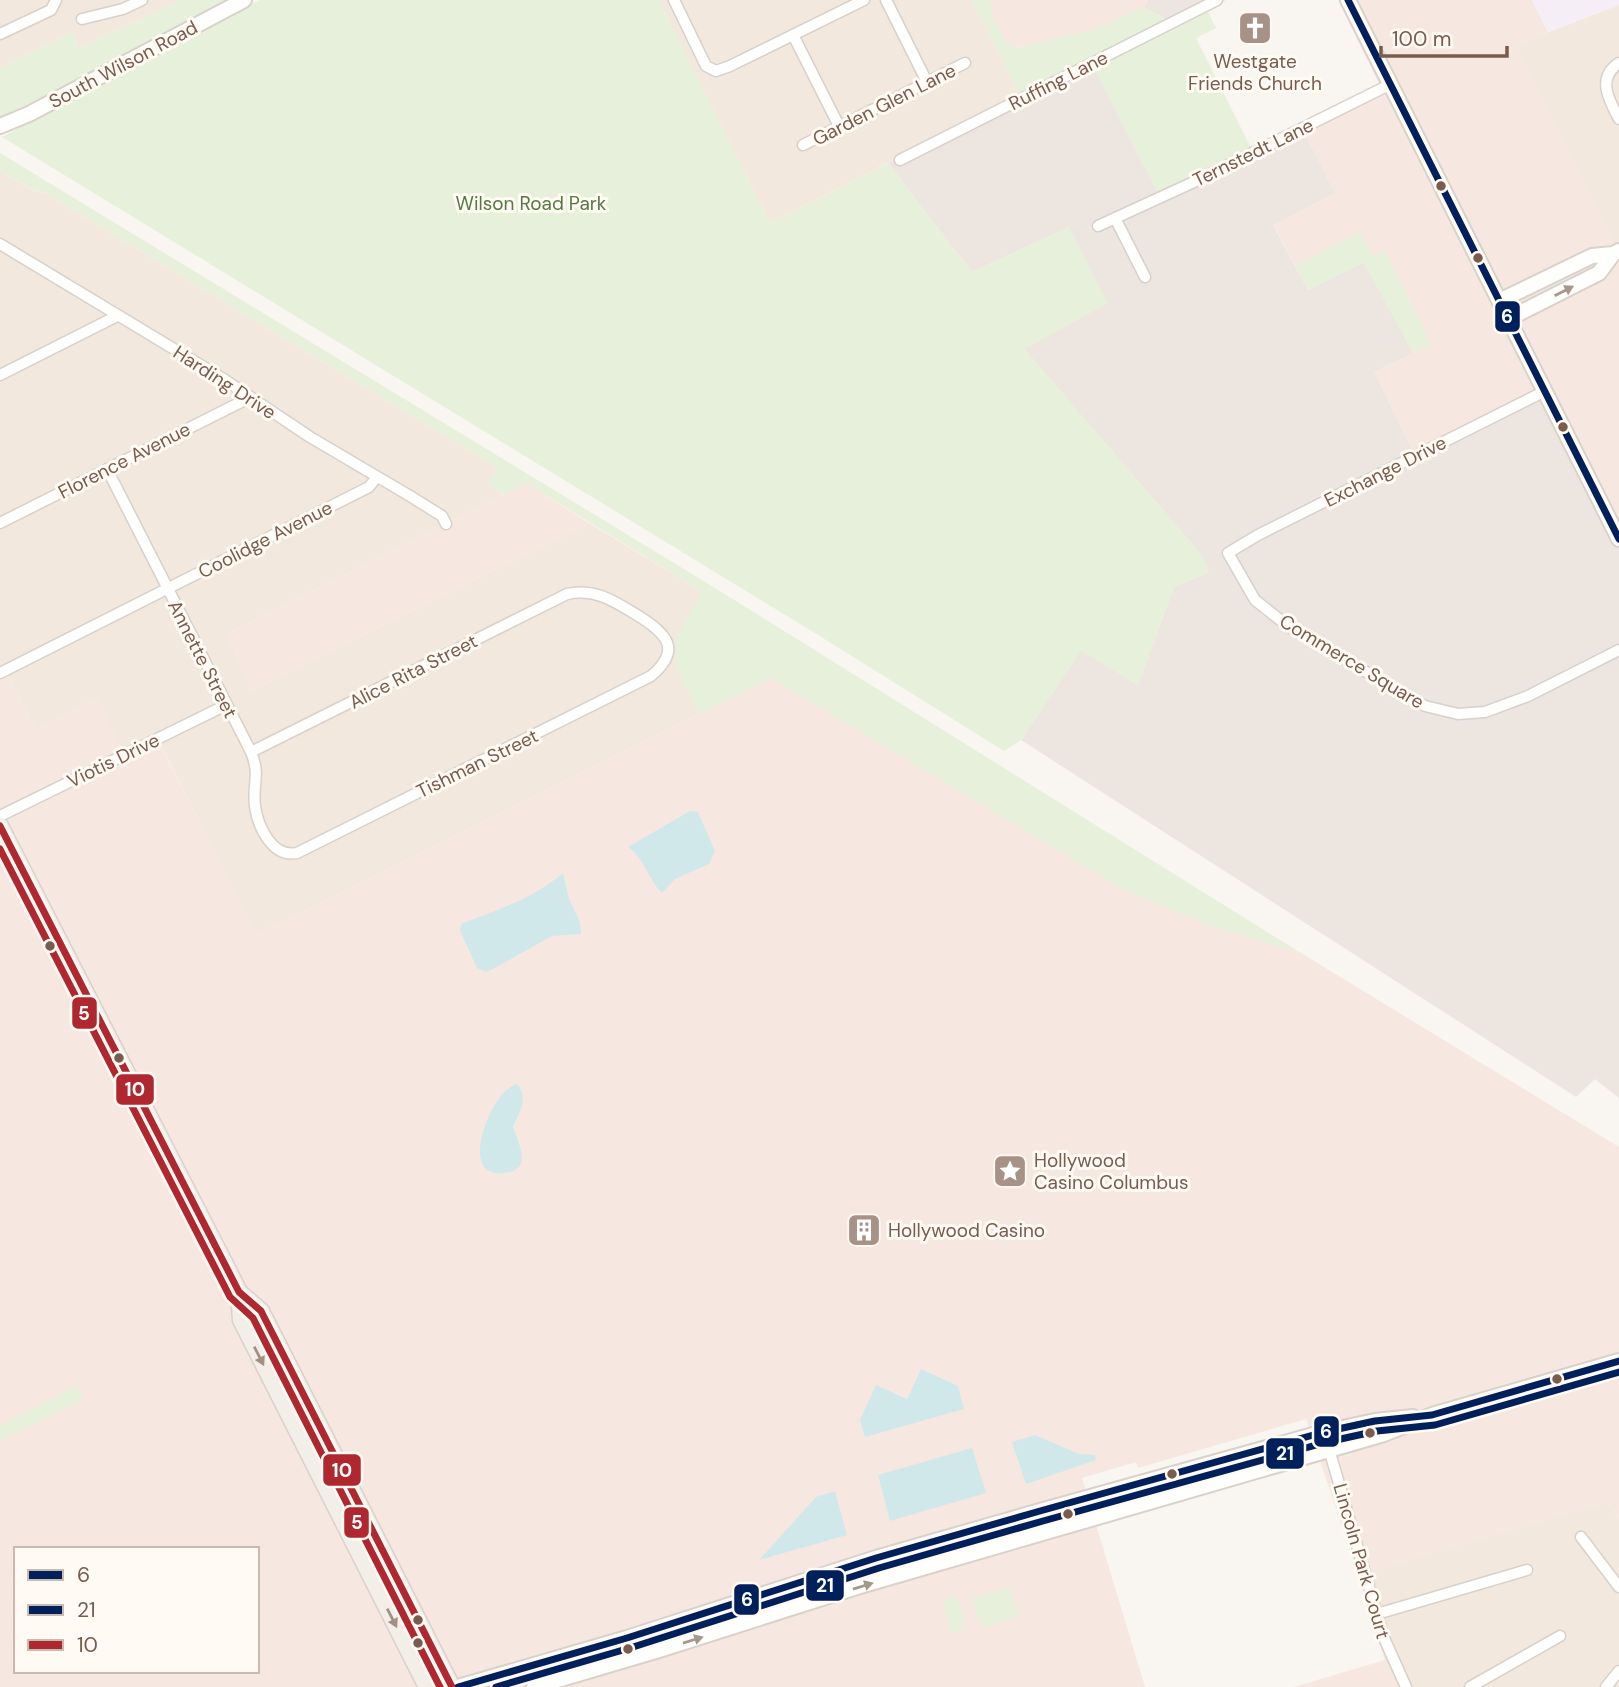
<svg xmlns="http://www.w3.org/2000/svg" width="1619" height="1687" font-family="'DM Sans',sans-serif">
<rect width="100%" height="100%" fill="#f9f5f0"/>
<!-- residential -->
<path fill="#f2e8de" d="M 0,0 L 181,0 L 78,49 L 73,32 L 0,69 Z
M 658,0 L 972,0 L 1020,95 L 770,223 Z
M 1619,5 L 1619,254 L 1515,45 Z
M 0,171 L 34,191 L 45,193 L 498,468 L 488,484 L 504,494 L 227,634 L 252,690 L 589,523 L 703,592 L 700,598 L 696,708 L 699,714 L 299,914 L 256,934 L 162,747 L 128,762 L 35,729 L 0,659 Z
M 1605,1502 L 1619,1518 L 1619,1687 L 1397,1687 L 1385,1660 L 1358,1574 Z"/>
<!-- commercial -->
<path fill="#f6e8e1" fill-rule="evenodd" d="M 989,0 L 1148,0 L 1144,7 L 1090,31 L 1017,48 L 1006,42 L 993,19 Z
M 1338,0 L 1532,0 L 1548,32 L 1516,45 L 1619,254 L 1619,545 L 1413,452 L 1374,372 L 1431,344 L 1385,251 L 1373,257 L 1360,232 L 1295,265 L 1273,224 L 1335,193 L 1300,124 L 1379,84 Z
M 527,484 L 589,523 L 252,690 L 227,634 L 504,494 Z
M 0,659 L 35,729 L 97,697 L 128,762 L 161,746 L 256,933 L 299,914 L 771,678 L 1126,891 L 1217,928 L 1301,953 L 1619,1147 L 1619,1518 L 1605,1502 L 1358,1574 L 1306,1419 L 1138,1468 L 1136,1462 L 1082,1478 L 1145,1687 L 0,1687 L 0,1441 L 84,1399 L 77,1386 L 0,1425 ZM 16,1549 L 257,1549 L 257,1671 L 16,1671 Z
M 1385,1660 L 1397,1687 L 1294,1687 L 1314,1681 Z"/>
<!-- industrial -->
<path fill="#ede5e0" d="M 1148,0 L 1226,0 L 1207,10 L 1168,20 L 1144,7 Z
M 1090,59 L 1251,148 L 1300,124 L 1335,193 L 1273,225 L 1308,290 L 1364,262 L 1413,353 L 1374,372 L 1413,452 L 1541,389 L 1619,545 L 1619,1098 L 1595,1079 L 1576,1097 L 1021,740 L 1081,650 L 1138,685 L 1174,587 L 1208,573 L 1201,554 L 1024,349 L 1069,227 L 972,272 L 888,163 Z"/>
<!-- education -->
<path fill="#f6eef6" d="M 1532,0 L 1619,0 L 1619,5 L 1548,32 Z"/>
<!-- green -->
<path fill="#e7f0db" d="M 181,0 L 225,0 L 59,90 L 0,117 L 0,69 L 73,32 L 78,49 Z
M 260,0 L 658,0 L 770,223 L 888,163 L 972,272 L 1069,227 L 1108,303 L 1025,349 L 1201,554 L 1209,573 L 1174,587 L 1138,685 L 1081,651 L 1021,740 L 1004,751 L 810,630 L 2,137 Z
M 972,0 L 990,0 L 993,19 L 1006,42 L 1017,48 L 1090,31 L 1144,7 L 1168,20 L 1020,95 Z
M 1207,10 L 1216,28 L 1196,38 L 1251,148 L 1158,194 L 1093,66 Z
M 0,153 L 702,580 L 1301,953 L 1217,928 L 1126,891 L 771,678 L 699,714 L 676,666 L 675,638 L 703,592 L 527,484 L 504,494 L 488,484 L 498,468 L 45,193 L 35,191 L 0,171 Z
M 1360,232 L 1373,256 L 1385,251 L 1431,344 L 1413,353 L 1364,263 L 1308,290 L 1295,265 Z
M 77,1385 L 84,1399 L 0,1441 L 0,1425 Z
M 1009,1587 L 1019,1616 L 982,1628 L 972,1598 Z
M 957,1595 L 965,1621 L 961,1629 L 953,1635 L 942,1601 Z"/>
<!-- water -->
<path fill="#d0e8ea" d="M 690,811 L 698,812 L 715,851 L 709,864 L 675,879 L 662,893 C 647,878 646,860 628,847 Z
M 563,873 L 569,899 L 580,922 L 581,934 L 552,936 L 495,968 L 486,972 L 477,968 L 460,931 L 461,924 C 497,910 533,899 563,873 Z
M 517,1084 C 529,1097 520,1112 513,1126 C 517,1142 535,1170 504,1173 C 496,1174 489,1173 484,1167 C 470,1149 495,1089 517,1084 Z
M 921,1369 L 958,1386 L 964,1409 L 865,1437 L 860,1420 L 876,1385 L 907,1399 Z
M 1035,1435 L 1079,1454 L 1095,1455 L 1096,1460 L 1026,1484 L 1012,1442 Z
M 972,1448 L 986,1493 L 890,1521 L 878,1475 Z
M 835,1491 L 847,1535 L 759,1560 L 816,1497 Z"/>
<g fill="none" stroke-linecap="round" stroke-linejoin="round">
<!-- street casing -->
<g stroke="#d7d1cb" stroke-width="13">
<path id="street" d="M 674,0 L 706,66 L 716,71 L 730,66 L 864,0
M 886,0 L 927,82
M 82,19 L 123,9 L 142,0
M 0,34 L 51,10 L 56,0
M 793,35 L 839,126
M 1619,63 C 1596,78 1609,100 1619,119
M 803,145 L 965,63
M 900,160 L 1217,0
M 1115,218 L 1145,277
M 1098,226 L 1196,181 L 1391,84
M 0,244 L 222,378 L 310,437 L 410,496 L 442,516 L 446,524
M 0,375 L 117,316
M 1545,391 L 1258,535 L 1228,553 L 1255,600 L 1289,627 L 1425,706 L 1458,714 L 1485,712 L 1528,696 L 1619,650
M 107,469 L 251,752 C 261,777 252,784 255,806 C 258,828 273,858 297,853 L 651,676 C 683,649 666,633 637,615 C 614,601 595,588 567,594 L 251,752
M 0,523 L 249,398
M 0,673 L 369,487 L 377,477
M 0,816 L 218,709 L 225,703
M 1324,1432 L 1384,1638 L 1406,1687
M 1581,1537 L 1619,1587
M 1377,1614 L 1527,1570
M 1470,1687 L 1560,1636
M 1606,1687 L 1619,1671"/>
</g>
<!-- secondary casing -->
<g stroke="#d9d2cb" stroke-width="18">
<path id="secondary" d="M 1348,0 L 1619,539
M 0,126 L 29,114 L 244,0
M 1499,301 L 1592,256 L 1613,254 L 1619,251
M 1508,319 L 1599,273 L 1613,254
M 1075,1514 L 1095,1507 L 1117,1496
M 458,1687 L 627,1638 L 876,1558 L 1040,1511 L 1324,1432 L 1375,1421 L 1413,1417
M 534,1687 L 659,1650 L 860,1586 L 1384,1434 L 1432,1415 L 1619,1361"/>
</g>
<!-- primary casing -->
<g stroke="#dad1cc" stroke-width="19">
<path id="primary" d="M 0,826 L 230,1274 L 239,1292 L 241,1320 L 427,1687
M 239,1292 L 261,1311 L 452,1687"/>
</g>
<!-- street -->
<use href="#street" stroke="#fefefd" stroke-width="10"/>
<!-- secondary -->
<use href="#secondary" stroke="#fefefd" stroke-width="14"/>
<!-- primary -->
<use href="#primary" stroke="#f3eee8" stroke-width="16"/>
<!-- bus-1 casing -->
<g stroke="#fffaf3" stroke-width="12">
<path id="bus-1" d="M 1348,0 L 1619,539
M 458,1687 L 627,1638 L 876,1558 L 1040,1511 L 1324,1432 L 1375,1421 L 1432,1415 L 1619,1361"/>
</g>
<!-- bus-2 casing -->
<g stroke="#fffaf3" stroke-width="12">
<path id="bus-2" d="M 496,1687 L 630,1648 L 879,1568 L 1043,1521 L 1327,1442 L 1377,1431 L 1435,1425 L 1619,1372"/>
</g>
<!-- bus-3 casing -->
<g stroke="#fffaf3" stroke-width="12">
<path id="bus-3" d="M 0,826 L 239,1292 L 261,1311 L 452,1687"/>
</g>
<!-- bus-4 casing -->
<g stroke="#fffaf3" stroke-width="12">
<path id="bus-4" d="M 0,849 L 230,1297 L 253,1318 L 440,1687"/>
</g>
<!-- bus-1 -->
<use href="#bus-1" stroke="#00205b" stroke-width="7"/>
<!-- bus-2 -->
<use href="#bus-2" stroke="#00205b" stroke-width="7"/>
<!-- bus-3 -->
<use href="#bus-3" stroke="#af272f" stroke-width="7"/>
<!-- bus-4 -->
<use href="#bus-4" stroke="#af272f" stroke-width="7"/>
</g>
<!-- one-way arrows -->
<defs><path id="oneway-solid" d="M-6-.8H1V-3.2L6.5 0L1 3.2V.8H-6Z" transform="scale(1.75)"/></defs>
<g fill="#a8958b">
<use href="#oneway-solid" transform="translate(1564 291) rotate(-27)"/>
<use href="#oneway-solid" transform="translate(863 1586) rotate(-17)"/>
<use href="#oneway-solid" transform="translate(693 1640) rotate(-17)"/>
</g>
<g fill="#a48f83">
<use href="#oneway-solid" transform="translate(259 1356) rotate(63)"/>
<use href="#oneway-solid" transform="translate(392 1618) rotate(63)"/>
</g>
<!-- icons -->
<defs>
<g id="church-square" transform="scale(1.75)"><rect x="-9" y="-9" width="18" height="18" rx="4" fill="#a69286" stroke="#fffaf3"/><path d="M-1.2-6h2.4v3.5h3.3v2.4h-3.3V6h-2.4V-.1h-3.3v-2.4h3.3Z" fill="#fff"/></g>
<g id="sight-square" transform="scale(1.75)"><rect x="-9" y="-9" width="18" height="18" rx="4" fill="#a69286" stroke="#fffaf3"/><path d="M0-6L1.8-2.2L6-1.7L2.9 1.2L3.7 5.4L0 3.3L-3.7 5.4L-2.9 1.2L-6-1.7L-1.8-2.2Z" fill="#fff"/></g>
<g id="building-square" transform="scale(1.75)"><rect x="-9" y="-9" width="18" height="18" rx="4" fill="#a69286" stroke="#fffaf3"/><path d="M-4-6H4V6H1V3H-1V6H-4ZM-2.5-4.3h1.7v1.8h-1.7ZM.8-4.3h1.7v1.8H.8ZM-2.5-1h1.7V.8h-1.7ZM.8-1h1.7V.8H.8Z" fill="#fff"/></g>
</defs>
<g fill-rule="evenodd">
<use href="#church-square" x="1255" y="28"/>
<use href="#sight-square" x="1010" y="1171"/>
<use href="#building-square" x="864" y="1230"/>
</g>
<!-- markers -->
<g fill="#7a5c4d" stroke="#fffaf3" stroke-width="2.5">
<circle cx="1441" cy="186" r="6"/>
<circle cx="1478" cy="258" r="6"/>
<circle cx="1563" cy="427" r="6"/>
<circle cx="50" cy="946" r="6"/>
<circle cx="119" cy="1058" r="6"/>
<circle cx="1557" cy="1379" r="6"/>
<circle cx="1370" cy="1433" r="6"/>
<circle cx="1172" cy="1474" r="6"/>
<circle cx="1068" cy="1514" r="6"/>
<circle cx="418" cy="1620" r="6"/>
<circle cx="418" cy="1643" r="6"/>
<circle cx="628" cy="1649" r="6"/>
</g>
<g text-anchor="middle" stroke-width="6" stroke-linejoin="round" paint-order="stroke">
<!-- poi labels -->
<g font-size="19" fill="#7a5c4d" stroke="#fffaf3" text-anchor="start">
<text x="1255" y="68" text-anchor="middle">Westgate<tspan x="1255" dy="22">Friends Church</tspan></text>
<text x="1034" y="1167">Hollywood<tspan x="1034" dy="22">Casino Columbus</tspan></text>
<text x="888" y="1237">Hollywood Casino</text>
</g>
<!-- street labels -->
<g font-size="19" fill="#7a5c4d" stroke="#fffaf3">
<text transform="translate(123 64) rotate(-28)" y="7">South Wilson Road</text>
<text transform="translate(1058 80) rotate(-27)" y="7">Ruffing Lane</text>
<text transform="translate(884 104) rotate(-27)" y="7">Garden Glen Lane</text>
<text transform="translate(1253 152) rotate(-26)" y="7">Ternstedt Lane</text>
<text transform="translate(225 382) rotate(33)" y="7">Harding Drive</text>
<text transform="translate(124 460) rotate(-27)" y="7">Florence Avenue</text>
<text transform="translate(1385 471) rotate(-27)" y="7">Exchange Drive</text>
<text transform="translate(265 539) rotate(-27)" y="7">Coolidge Avenue</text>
<text transform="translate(203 659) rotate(63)" y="7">Annette Street</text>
<text transform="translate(1352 661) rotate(31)" y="7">Commerce Square</text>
<text transform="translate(413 671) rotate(-27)" y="7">Alice Rita Street</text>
<text transform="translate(113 760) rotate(-26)" y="7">Viotis Drive</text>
<text transform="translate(477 763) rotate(-26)" y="7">Tishman Street</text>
<text transform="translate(1362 1561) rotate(74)" y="7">Lincoln Park Court</text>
</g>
<!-- park labels -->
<g font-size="19" fill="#537a41" stroke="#fffaf3">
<text x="531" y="210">Wilson Road Park</text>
</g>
</g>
<g stroke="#fffaf3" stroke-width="2.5">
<rect x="1494" y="300" width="27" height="33" rx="7" fill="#00205b"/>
<rect x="71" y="996" width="27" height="34" rx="7" fill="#af272f"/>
<rect x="115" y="1073" width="40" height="33" rx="7" fill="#af272f"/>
<rect x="1313" y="1415" width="27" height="33" rx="7" fill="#00205b"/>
<rect x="1265" y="1437" width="40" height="33" rx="7" fill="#00205b"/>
<rect x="322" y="1453" width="40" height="34" rx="7" fill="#af272f"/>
<rect x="343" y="1506" width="27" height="33" rx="7" fill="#af272f"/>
<rect x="805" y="1569" width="40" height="33" rx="7" fill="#00205b"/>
<rect x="733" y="1583" width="27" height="33" rx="7" fill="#00205b"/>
</g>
<g font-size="19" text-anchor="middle" font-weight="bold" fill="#fff">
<text x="1507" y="323">6</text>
<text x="84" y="1020">5</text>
<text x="135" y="1096">10</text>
<text x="1326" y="1438">6</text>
<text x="1285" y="1460">21</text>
<text x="342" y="1477">10</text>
<text x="357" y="1529">5</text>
<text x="825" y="1592">21</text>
<text x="747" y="1606">6</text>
</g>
<!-- legend -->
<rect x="14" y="1547" width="245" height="126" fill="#fffaf3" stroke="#cabbb1" stroke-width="2"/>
<rect x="28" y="1570" width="35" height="10" fill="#00205b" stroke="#cabbb1" stroke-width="2"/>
<text x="77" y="1582" font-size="21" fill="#7a5c4d">6</text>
<rect x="28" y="1605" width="35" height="10" fill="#00205b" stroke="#cabbb1" stroke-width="2"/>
<text x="77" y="1617" font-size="21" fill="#7a5c4d">21</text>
<rect x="28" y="1640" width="35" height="10" fill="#af272f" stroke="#cabbb1" stroke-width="2"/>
<text x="77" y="1652" font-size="21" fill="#7a5c4d">10</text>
<!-- scale -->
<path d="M1381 46v10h126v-10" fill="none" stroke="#7a5c4d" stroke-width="3.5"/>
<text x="1392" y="46" font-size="21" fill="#7a5c4d" stroke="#fffaf3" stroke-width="5" paint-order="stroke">100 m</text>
</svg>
